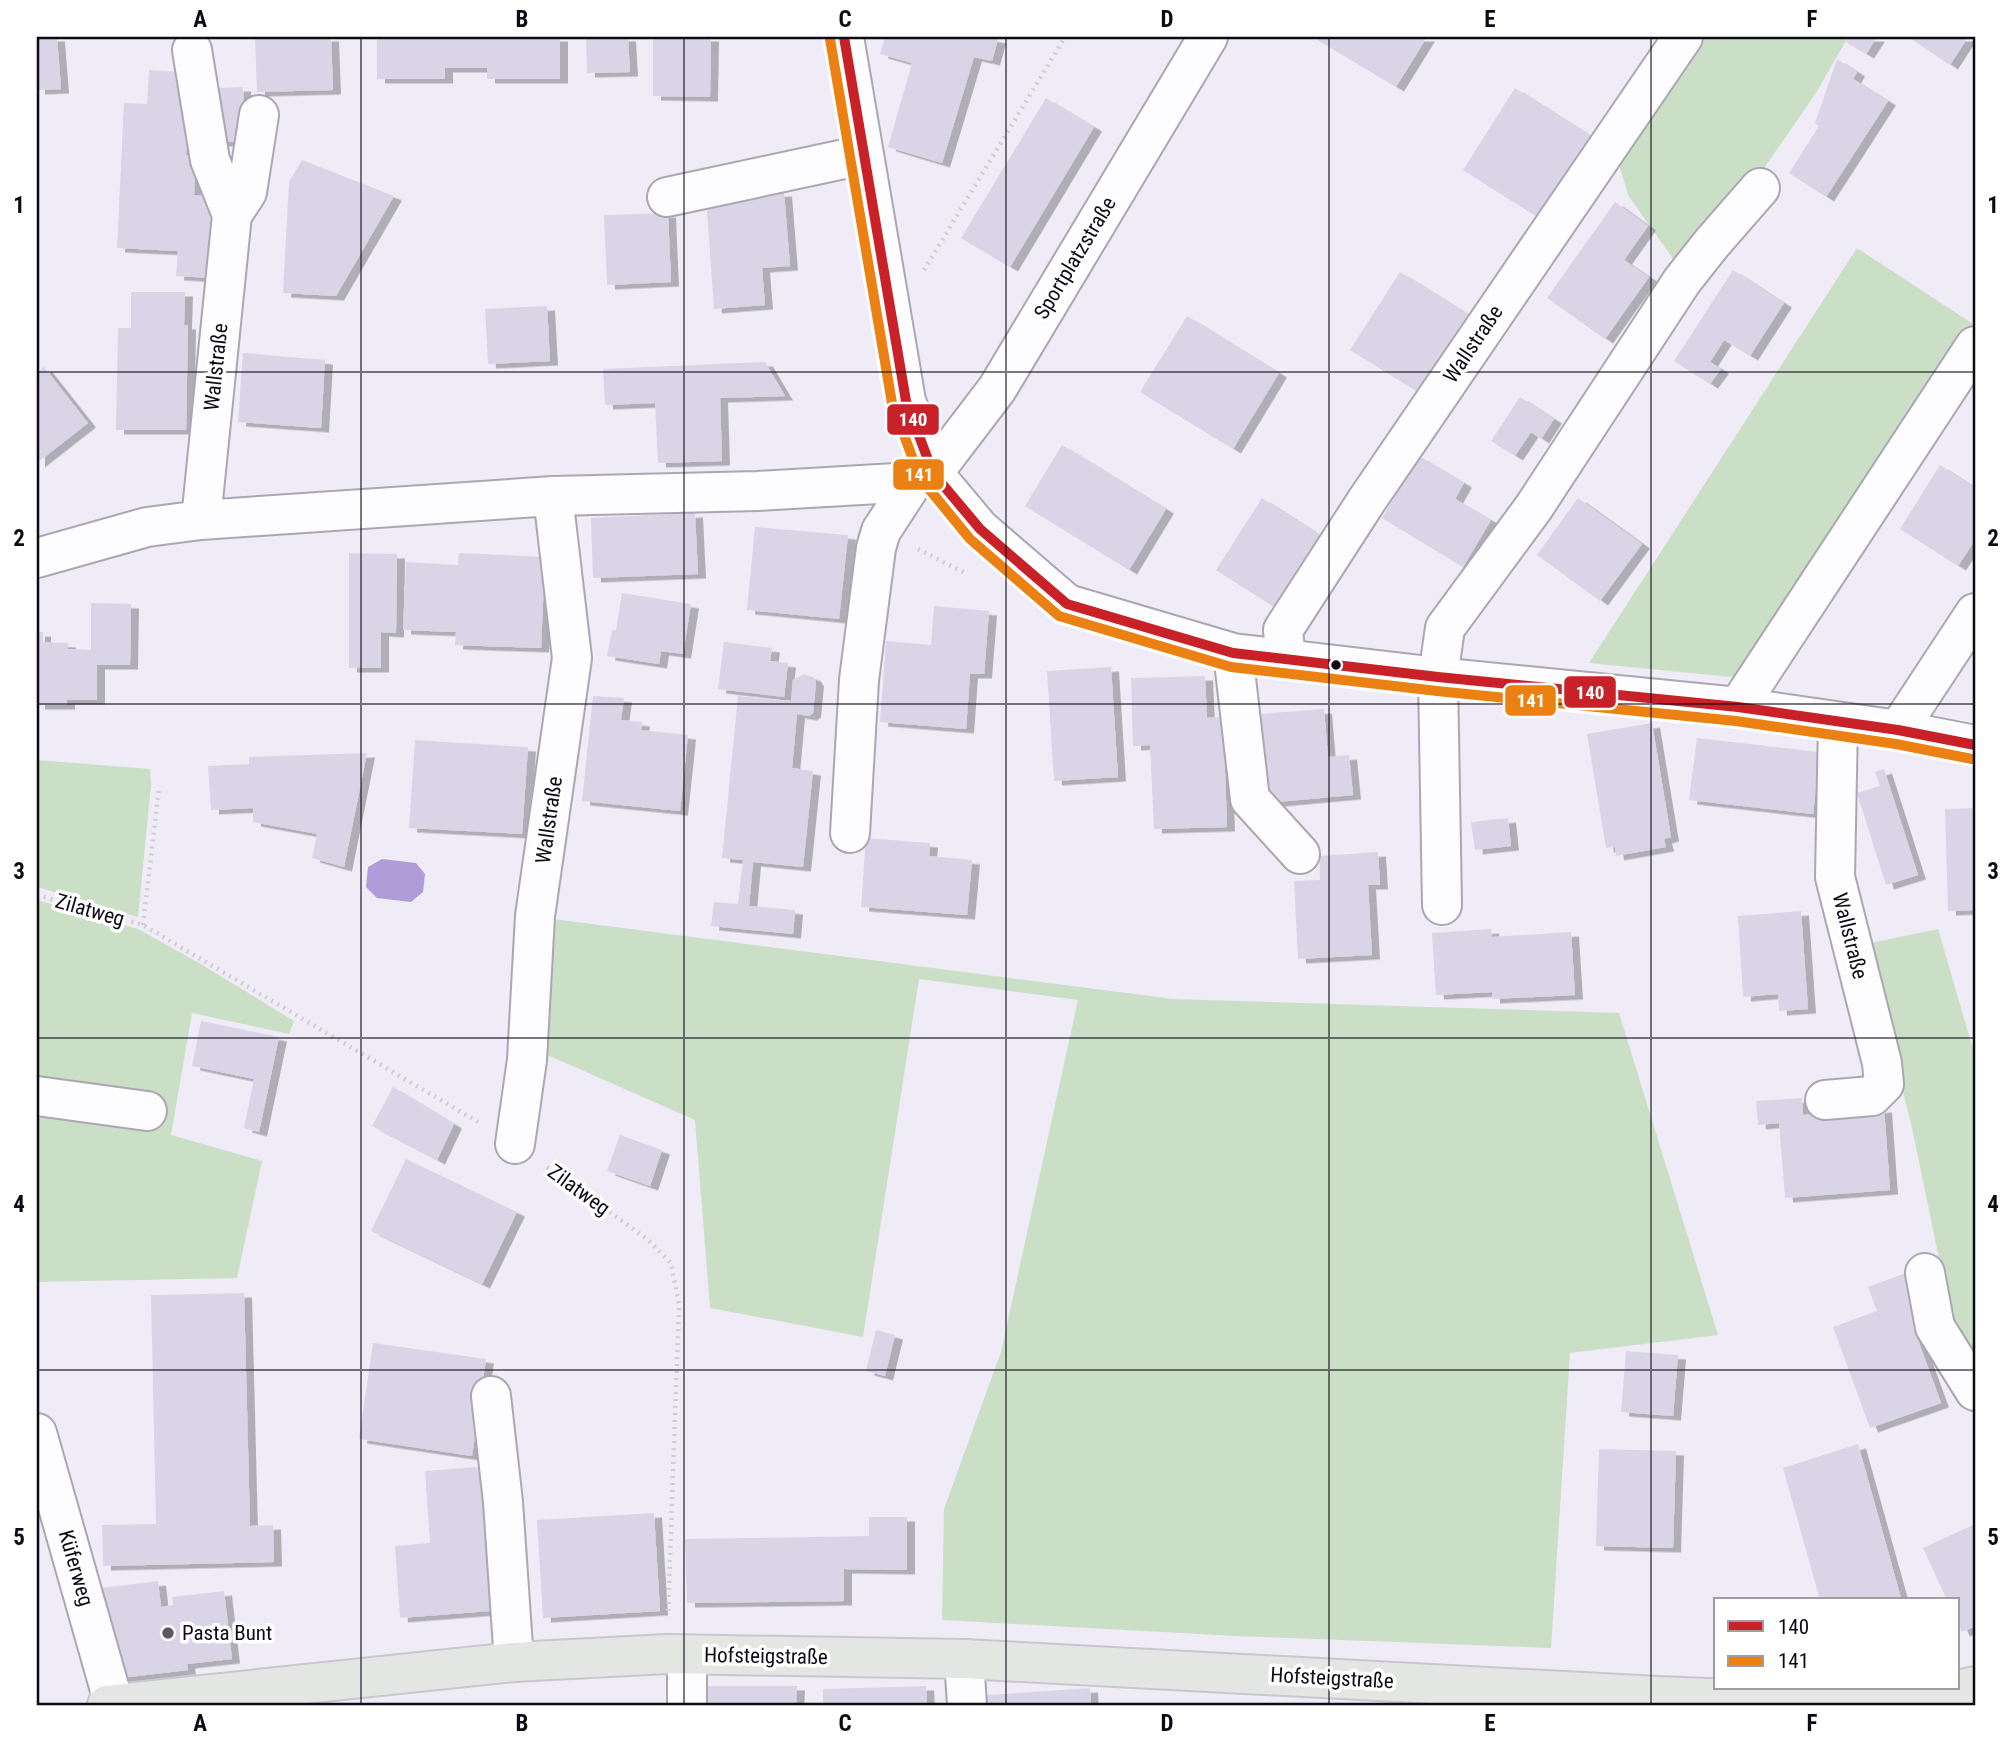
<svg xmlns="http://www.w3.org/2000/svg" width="2012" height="1742" font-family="'Roboto Condensed',sans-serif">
<defs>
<filter id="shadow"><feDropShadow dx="8" dy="4.5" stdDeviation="0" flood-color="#0004"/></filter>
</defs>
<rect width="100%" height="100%" fill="#efecf7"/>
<!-- green -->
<path fill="#cadfc6" d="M 1702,37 L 1848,37 L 1816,93 L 1753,184 L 1676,263 L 1628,195 L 1619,164 Z
M 1857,248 L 1973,324 L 1742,678 L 1589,663 Z
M 37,760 L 150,769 L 151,785 L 138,917 L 37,887 Z
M 37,900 L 138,929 L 199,963 L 294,1021 L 289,1034 L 192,1013 L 171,1135 L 262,1161 L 237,1278 L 37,1282 Z
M 545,918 L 1173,999 L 1619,1013 L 1718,1335 L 1570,1353 L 1551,1648 L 1236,1636 L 942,1620 L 944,1509 L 1001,1352 L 1078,1000 L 919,979 L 863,1337 L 710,1308 L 695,1120 L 545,1054 Z
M 1938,929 L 1975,1056 L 1975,1366 L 1954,1331 L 1912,1128 L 1866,944 Z"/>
<!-- water -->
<path fill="#b19cda" d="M 382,859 L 416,863 L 425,874 L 423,892 L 411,902 L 377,898 L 366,887 L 368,867 Z"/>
<!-- building -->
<path fill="#dad5e6" filter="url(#shadow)" d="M 37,37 L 57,37 L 61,89 L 37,90 Z
M 255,37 L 331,37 L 333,90 L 257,92 Z
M 377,37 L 560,37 L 560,79 L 487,79 L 487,68 L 445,68 L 445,79 L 377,79 Z
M 586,37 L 628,37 L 630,72 L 587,73 Z
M 653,37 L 711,37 L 710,97 L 653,96 Z
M 885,37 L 988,37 L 998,39 L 992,61 L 974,57 L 942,163 L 888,147 L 912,63 L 880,54 Z
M 1317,37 L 1427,37 L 1396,87 L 1316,39 Z
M 1849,37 L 1877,37 L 1866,54 L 1846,42 Z
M 1908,37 L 1968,37 L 1950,65 Z
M 1837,59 L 1857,72 L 1853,79 L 1888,101 L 1826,197 L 1789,173 L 1819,126 L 1815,123 Z
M 149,70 L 181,72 L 179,105 L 189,105 L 186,155 L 196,156 L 194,195 L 218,196 L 213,278 L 176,276 L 178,251 L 117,248 L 124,103 L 147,104 Z
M 243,87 L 246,142 L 218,142 L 215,88 Z
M 1515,88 L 1592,137 L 1540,219 L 1463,170 Z
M 1046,98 L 1094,127 L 1010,267 L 961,238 Z
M 302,160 L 394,196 L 336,296 L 283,293 L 289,182 Z
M 784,192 L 790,266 L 762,268 L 765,305 L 714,309 L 706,197 Z
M 1615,202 L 1648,226 L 1624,260 L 1649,277 L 1605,339 L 1547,298 Z
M 668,213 L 671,282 L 607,285 L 604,215 Z
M 1733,270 L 1784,303 L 1750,356 L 1724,340 L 1710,362 L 1721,369 L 1710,384 L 1674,361 Z
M 1400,272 L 1472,317 L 1423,395 L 1350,350 Z
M 131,292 L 185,292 L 184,325 L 188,325 L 186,430 L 116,430 L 118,328 L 131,328 Z
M 547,306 L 550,361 L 488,364 L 485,309 Z
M 1187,316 L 1279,373 L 1233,449 L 1140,392 Z
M 243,353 L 325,360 L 321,428 L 238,422 Z
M 765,362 L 785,396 L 720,398 L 722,461 L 658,463 L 655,403 L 605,405 L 603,369 Z
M 44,367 L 88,423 L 37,463 L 37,373 Z
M 1520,397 L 1554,419 L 1541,439 L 1531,432 L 1515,456 L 1491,441 Z
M 1062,445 L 1166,509 L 1129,570 L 1025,506 Z
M 1419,456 L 1464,483 L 1455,499 L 1491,520 L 1463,567 L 1382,518 Z
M 1940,465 L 1975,488 L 1975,540 L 1958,566 L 1900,529 Z
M 1262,498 L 1324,538 L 1277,609 L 1216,570 Z
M 1578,498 L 1642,544 L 1600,601 L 1537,555 Z
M 695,513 L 698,574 L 593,578 L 591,518 Z
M 755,527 L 848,535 L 839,619 L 747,610 Z
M 349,553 L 397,554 L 396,633 L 381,632 L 381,668 L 349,668 Z
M 459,553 L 545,557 L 541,648 L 455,645 L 456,632 L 403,630 L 406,562 L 458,565 Z
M 622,593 L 691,604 L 683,654 L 661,651 L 659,664 L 607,656 L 612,630 L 616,630 Z
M 91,603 L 131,604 L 130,665 L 97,665 L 97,700 L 67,700 L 67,705 L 37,705 L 37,632 L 43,632 L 43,642 L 68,643 L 68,649 L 91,650 Z
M 934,606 L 989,611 L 984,674 L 970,674 L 966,729 L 880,722 L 886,641 L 931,645 Z
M 724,642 L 772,648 L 770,661 L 788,663 L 784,697 L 718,689 Z
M 1111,667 L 1118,777 L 1054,781 L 1047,671 Z
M 804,674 L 813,677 L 816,682 L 813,713 L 809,716 L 797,714 L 792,768 L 813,771 L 803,867 L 753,862 L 749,906 L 795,910 L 793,934 L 711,926 L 714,902 L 738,904 L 743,860 L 722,858 L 738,696 L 791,701 L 793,680 Z
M 1205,676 L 1207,718 L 1223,717 L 1227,827 L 1154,829 L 1150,745 L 1133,746 L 1131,678 Z
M 593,696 L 624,698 L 621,720 L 642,722 L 641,730 L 688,735 L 680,811 L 582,801 Z
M 1324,709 L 1328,757 L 1349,755 L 1353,795 L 1266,803 L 1258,714 Z
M 1652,723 L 1671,837 L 1664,839 L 1666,847 L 1616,856 L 1615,847 L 1606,848 L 1587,734 Z
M 1697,738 L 1820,752 L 1813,814 L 1689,800 Z
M 415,740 L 528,747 L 522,834 L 409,828 Z
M 367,753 L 344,867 L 312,858 L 317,834 L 253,822 L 253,808 L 211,810 L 208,766 L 249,764 L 249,757 Z
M 1884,769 L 1918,875 L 1886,885 L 1857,793 L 1880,786 L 1875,772 Z
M 1975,808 L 1975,910 L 1948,911 L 1945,809 Z
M 1508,818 L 1511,846 L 1475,850 L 1471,822 Z
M 866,838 L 930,843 L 929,856 L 972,860 L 967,915 L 861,907 Z
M 1378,852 L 1380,885 L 1368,885 L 1372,955 L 1298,959 L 1294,881 L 1320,880 L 1319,856 Z
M 1801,911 L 1808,1009 L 1779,1011 L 1778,994 L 1743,997 L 1738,916 Z
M 1491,929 L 1492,937 L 1571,932 L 1575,995 L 1492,999 L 1492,992 L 1436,995 L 1432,933 Z
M 201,1021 L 279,1037 L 259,1132 L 244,1128 L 254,1079 L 192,1066 Z
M 393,1087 L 454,1124 L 437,1160 L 372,1126 Z
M 1802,1098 L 1803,1115 L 1884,1108 L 1890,1190 L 1785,1198 L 1779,1123 L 1758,1125 L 1756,1101 Z
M 620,1135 L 662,1150 L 650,1186 L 607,1171 Z
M 406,1159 L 517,1212 L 482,1284 L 371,1231 Z
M 1909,1272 L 1931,1336 L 1918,1340 L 1941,1403 L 1870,1428 L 1833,1327 L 1877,1311 L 1868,1287 Z
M 244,1293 L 250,1526 L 273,1525 L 274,1562 L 103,1566 L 102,1525 L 156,1524 L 151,1295 Z
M 876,1330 L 895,1335 L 885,1376 L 866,1371 Z
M 373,1343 L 486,1359 L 472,1456 L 359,1439 Z
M 1626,1351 L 1678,1355 L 1673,1416 L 1621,1412 Z
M 1858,1444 L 1901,1598 L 1820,1600 L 1783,1468 Z
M 1599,1449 L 1676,1451 L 1673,1548 L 1596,1546 Z
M 491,1466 L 502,1610 L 400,1618 L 395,1546 L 430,1543 L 425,1471 Z
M 654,1513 L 660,1611 L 543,1618 L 537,1520 Z
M 869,1517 L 907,1517 L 907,1570 L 844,1569 L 844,1601 L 687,1603 L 685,1539 L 869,1536 Z
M 1975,1524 L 1975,1626 L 1962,1632 L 1958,1623 L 1958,1600 L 1947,1600 L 1923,1548 Z
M 158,1581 L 161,1607 L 173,1605 L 172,1597 L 224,1591 L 232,1659 L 187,1664 L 188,1670 L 112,1679 L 101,1588 Z
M 696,1686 L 797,1686 L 796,1705 L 696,1705 Z
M 926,1686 L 927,1705 L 823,1705 L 823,1689 Z
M 1090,1688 L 1091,1705 L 987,1705 L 987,1695 Z"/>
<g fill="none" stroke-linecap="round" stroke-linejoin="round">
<!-- minor casing -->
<g stroke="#aaa7b2" stroke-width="42">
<path id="minor" d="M 844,37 L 906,401 L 933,473 L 980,529 L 1067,604 L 1233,653 L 1438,677 L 1738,707 L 1898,730 L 1975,745
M 192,50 L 210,160 L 232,215
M 667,197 L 863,155
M 201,520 L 232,215 L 247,192 L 259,115
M 37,558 L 147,527 L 201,520 L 553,496 L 758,491 L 913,482 L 933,473 L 997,389 L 1208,37
M 1233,653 L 1250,799 L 1300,854
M 1286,659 L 1283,630 L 1367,500 L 1683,37
M 1738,707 L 1975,346
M 1898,730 L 1975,613
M 850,833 L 859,680 L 876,548 L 881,531 L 913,482
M 1442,905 L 1438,677 L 1445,628 L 1534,507 L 1682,281 L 1712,243 L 1760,188
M 37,1096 L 147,1111
M 1825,1100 L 1872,1096 L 1884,1084 L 1882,1063 L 1835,877 L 1838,722
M 515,1144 L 527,1060 L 535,916 L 572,658 L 553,496
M 1925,1273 L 1935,1327 L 1975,1391
M 491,1396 L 503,1502 L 514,1662
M 37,1433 L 114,1704
M 687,1655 L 687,1705
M 964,1659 L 967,1705"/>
</g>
<!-- major casing -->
<g stroke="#c9c7cd" stroke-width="42">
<path id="major" d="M 107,1705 L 514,1662 L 667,1654 L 964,1659 L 1657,1696 L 1893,1705 L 1975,1686"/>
</g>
<!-- path -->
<path stroke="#cfcdd2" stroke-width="4.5" stroke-dasharray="2 5" stroke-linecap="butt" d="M 924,270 L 1065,37
M 918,549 L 967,574
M 37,895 L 143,925 L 478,1122
M 143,925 L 159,788
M 547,1167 L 647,1239 L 671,1263 L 679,1305 L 668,1614"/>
<!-- minor -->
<use href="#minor" stroke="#fdfcfe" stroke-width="38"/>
<!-- major -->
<use href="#major" stroke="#e4e6e4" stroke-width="38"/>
<!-- bus-1 casing -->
<g stroke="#fff" stroke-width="16">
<path id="bus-1" d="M 844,37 L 906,401 L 933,473 L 980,529 L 1067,604 L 1233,653 L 1438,677 L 1738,707 L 1898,730 L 1975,745"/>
</g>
<!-- bus-2 casing -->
<g stroke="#fff" stroke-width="16">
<path id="bus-2" d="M 830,39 L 892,403 L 920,478 L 970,539 L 1059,616 L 1231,667 L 1437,691 L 1736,721 L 1896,744 L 1972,759"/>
</g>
<!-- bus-1 -->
<use href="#bus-1" stroke="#c82128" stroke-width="10"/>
<!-- bus-2 -->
<use href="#bus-2" stroke="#ea8112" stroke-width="10"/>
</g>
<!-- grid -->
<path fill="none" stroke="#0e0a15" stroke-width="2" stroke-opacity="0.55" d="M 361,37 L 361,1705M 684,37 L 684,1705M 1006,37 L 1006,1705M 1329,37 L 1329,1705M 1651,37 L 1651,1705M 37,372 L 1975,372M 37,704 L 1975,704M 37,1038 L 1975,1038M 37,1370 L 1975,1370"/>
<!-- markers -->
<circle fill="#0e0a15" stroke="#fff" stroke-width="2.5" cx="1336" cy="665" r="6"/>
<circle fill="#5d5964" stroke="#fff" stroke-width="2.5" cx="168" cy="1633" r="7"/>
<g text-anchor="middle" stroke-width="7" stroke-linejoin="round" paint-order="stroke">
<!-- street labels -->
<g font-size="21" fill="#0e0a15" stroke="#fff">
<text transform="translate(1075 258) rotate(-59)" y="7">Sportplatzstraße</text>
<text transform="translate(1473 344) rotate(-56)" y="7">Wallstraße</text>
<text transform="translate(216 367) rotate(-84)" y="7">Wallstraße</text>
<text transform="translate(549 820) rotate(-82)" y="7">Wallstraße</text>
<text transform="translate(90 910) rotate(16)" y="7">Zilatweg</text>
<text transform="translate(1850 936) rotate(76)" y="7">Wallstraße</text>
<text transform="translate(579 1190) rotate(36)" y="7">Zilatweg</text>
<text transform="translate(76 1568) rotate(74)" y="7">Küferweg</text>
<text transform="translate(766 1656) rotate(1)" y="7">Hofsteigstraße</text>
<text transform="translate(1332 1678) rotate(3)" y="7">Hofsteigstraße</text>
</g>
<!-- poi labels -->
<g font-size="21" fill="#0e0a15" stroke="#fff" text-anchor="start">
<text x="182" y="1640">Pasta Bunt</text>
</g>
</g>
<g stroke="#fff" stroke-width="2.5">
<rect x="886" y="403" width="54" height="33" rx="7" fill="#c82128"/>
<rect x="892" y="458" width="53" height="33" rx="7" fill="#ea8112"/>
<rect x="1563" y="675" width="54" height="34" rx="7" fill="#c82128"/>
<rect x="1504" y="684" width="53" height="33" rx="7" fill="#ea8112"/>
</g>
<g font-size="19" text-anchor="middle" font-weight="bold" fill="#fff">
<text x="913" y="426">140</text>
<text x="919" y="481">141</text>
<text x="1590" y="699">140</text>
<text x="1531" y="707">141</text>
</g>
<!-- border -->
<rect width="2012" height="1742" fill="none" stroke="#ffffff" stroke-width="77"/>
<!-- legend -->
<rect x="1714" y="1598" width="245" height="91" fill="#ffffff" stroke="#9f9da1" stroke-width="2"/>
<rect x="1728" y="1621" width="35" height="10" fill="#c82128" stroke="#9f9da1" stroke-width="2"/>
<text x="1778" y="1634" font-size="21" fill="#0e0a15">140</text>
<rect x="1728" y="1656" width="35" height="10" fill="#ea8112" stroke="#9f9da1" stroke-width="2"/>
<text x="1778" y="1668" font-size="21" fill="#0e0a15">141</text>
<rect x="38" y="38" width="1936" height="1666" fill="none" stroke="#0e0a15" stroke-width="2.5"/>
<g font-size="23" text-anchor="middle" font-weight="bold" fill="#0e0a15">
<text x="200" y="27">A</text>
<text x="522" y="27">B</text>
<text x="845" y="27">C</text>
<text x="1167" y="27">D</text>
<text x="1490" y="27">E</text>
<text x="1812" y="27">F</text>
<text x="19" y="213">1</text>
<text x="1993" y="213">1</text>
<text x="19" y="546">2</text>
<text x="1993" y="546">2</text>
<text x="19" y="879">3</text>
<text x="1993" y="879">3</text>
<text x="19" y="1212">4</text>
<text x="1993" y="1212">4</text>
<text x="19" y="1545">5</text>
<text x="1993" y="1545">5</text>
<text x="200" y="1731">A</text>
<text x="522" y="1731">B</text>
<text x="845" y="1731">C</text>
<text x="1167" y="1731">D</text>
<text x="1490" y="1731">E</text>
<text x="1812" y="1731">F</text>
</g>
</svg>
